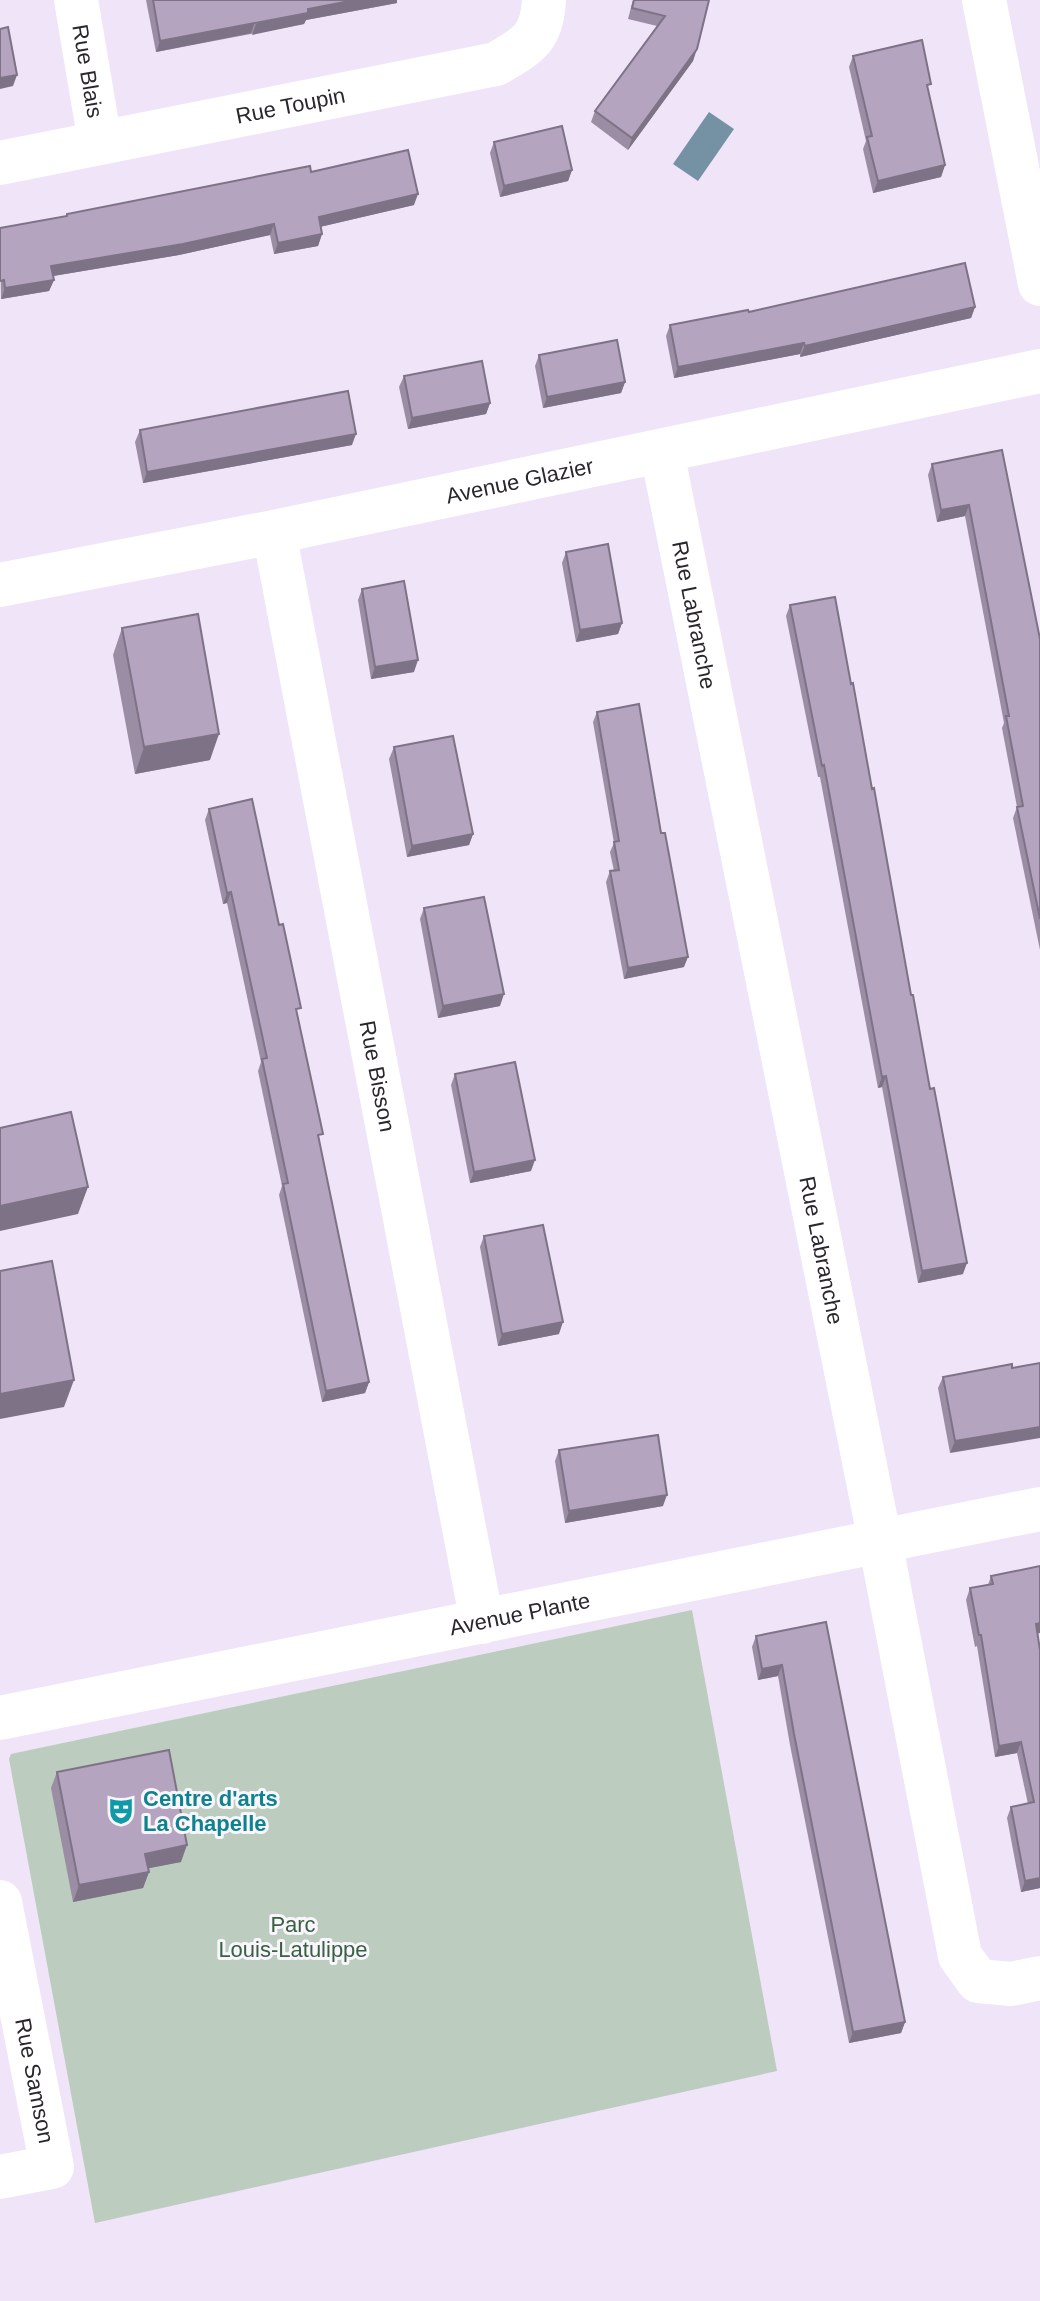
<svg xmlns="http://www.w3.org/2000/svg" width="1040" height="2301" font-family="Helvetica,sans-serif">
<rect width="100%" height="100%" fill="#f0e4f8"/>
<!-- green -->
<path fill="#bcccbe" d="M 692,1610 L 777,2071 L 95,2223 L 9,1759 L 11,1754 Z"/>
<!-- water -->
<path fill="#7592a4" d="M 709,112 L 734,129 L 698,181 L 673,164 Z"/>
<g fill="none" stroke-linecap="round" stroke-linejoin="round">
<!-- minor -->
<g stroke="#fff" stroke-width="44">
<path id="s1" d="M 76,0 L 100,142"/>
<path d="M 984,0 L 1040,284"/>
<path id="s2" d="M 0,163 L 496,64 C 527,46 542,39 544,0"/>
<path id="s3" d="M 662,452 L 880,1541 L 960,1956 L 978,1981 L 1011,1984 L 1040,1978"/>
<path id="s4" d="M 274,532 L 482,1622"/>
<path id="s5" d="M 0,585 L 274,532 L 1040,371"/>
<path id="s6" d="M 0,1718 L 1040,1509"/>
<path id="s7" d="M 0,1902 L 52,2167 L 0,2177"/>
</g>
</g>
<!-- wall -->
<path fill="#9b8da4" d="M 146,0 L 400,0 L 397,0 L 397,3 L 306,20 L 304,24 L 156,52 Z
M 633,0 L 709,0 L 693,61 L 628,150 L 591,122 L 595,111 L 657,26 L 628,19 Z
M 853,56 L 928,92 L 945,165 L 941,177 L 873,193 L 863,149 L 866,141 L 849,67 Z
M 494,142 L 572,170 L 568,181 L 500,197 L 490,153 Z
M 311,172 L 414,205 L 320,227 L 322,234 L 318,246 L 274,254 L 270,235 L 179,255 L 53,276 L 54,280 L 49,291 L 1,299 L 0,228 L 66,216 L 67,214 Z
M 975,307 L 971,318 L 800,357 L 800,354 L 674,378 L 666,336 L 670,325 L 749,312 Z
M 539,355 L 625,382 L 621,393 L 543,408 L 535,366 Z
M 404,376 L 490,403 L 486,414 L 408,429 L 399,387 Z
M 140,430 L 352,445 L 143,483 L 135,442 Z
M 1002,450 L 1040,639 L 1040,950 L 1013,818 L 1017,807 L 1002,728 L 1004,723 L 965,516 L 937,522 L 928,475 L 932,464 Z
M 566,552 L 622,623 L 618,634 L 576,642 L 562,563 Z
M 362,589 L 414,672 L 371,679 L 358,600 Z
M 790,605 L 851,684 L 963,1274 L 918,1283 L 882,1087 L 878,1088 L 820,777 L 818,777 L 786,616 Z
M 122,628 L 210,760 L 135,774 L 113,655 Z
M 597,712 L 684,967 L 624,979 L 606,882 L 610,871 L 614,871 L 610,852 L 614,843 L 593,722 Z
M 394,747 L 473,834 L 469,845 L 407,857 L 389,759 Z
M 209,809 L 298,1016 L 320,1143 L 369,1382 L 365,1393 L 322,1402 L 279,1195 L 282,1186 L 258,1071 L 261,1062 L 227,903 L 223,904 L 205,820 Z
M 424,908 L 500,1006 L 438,1018 L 420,919 Z
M 455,1074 L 531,1171 L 470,1183 L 451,1085 Z
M 484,1236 L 559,1334 L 498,1346 L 480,1247 Z
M 1012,1364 L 950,1453 L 938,1388 L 943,1377 Z
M 559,1450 L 663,1506 L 565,1523 L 555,1461 Z
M 991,1576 L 1037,1634 L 1040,1888 L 1021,1892 L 1007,1818 L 1011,1807 L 1028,1804 L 1017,1753 L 995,1757 L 977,1646 L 975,1647 L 966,1600 L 970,1588 L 988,1585 Z
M 826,1622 L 905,2022 L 901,2033 L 849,2043 L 790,1745 L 778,1676 L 758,1680 L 752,1647 L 756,1636 Z
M 57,1772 L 181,1862 L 148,1868 L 149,1872 L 143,1888 L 73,1902 L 51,1788 Z"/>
<!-- shaded-wall -->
<path fill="#7e7386" d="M 355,0 L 400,0 L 397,0 L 397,3 L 306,20 L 304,24 L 252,35 L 256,24 L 308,9 Z
M 255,22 L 251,33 L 156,52 L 160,41 Z
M 697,49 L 693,61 L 628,150 L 632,138 Z
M 17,75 L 13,86 L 0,89 L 0,78 Z
M 945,165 L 941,177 L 873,193 L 878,181 Z
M 572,170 L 568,181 L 500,197 L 504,186 Z
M 418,194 L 414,205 L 315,228 L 319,217 Z
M 274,224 L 270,235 L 179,255 L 47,277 L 51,266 Z
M 322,234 L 318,246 L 274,254 L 278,243 Z
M 54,280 L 49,291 L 1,299 L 5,288 Z
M 975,307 L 971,318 L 800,357 L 805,346 Z
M 804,343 L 800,354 L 674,378 L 678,367 Z
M 625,382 L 621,393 L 543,408 L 547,397 Z
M 490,403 L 486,414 L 408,429 L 412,418 Z
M 356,434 L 352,445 L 143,483 L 147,472 Z
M 969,505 L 965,516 L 937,522 L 941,510 Z
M 622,623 L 618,634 L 576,642 L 580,630 Z
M 418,660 L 414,672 L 371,679 L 375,667 Z
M 219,734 L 210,760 L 135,774 L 144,747 Z
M 473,834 L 469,845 L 407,857 L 412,846 Z
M 231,892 L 227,903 L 223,904 L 227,893 Z
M 688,957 L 684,967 L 624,979 L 628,968 Z
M 504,994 L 500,1006 L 438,1018 L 443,1006 Z
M 886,1076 L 882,1087 L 878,1088 L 882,1077 Z
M 535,1160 L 531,1171 L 470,1183 L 474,1172 Z
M 88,1187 L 78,1214 L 0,1231 L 0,1206 Z
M 967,1263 L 963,1274 L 918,1283 L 922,1271 Z
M 563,1322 L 559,1334 L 498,1346 L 502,1334 Z
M 74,1380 L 64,1407 L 0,1419 L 0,1394 Z
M 369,1382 L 365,1393 L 322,1402 L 326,1391 Z
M 1040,1427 L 1040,1438 L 950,1453 L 955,1441 Z
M 667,1495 L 663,1506 L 565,1523 L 569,1511 Z
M 1040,1623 L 1040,1633 L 1032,1635 L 1036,1624 Z
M 782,1665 L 778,1676 L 758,1680 L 762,1669 Z
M 1021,1742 L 1017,1753 L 995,1757 L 999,1746 Z
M 187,1845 L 181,1862 L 140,1870 L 145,1854 Z
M 149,1872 L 143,1888 L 73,1902 L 79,1885 Z
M 1040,1878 L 1040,1888 L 1021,1892 L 1025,1881 Z
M 905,2022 L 901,2033 L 849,2043 L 853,2032 Z"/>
<!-- building -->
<path fill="#b4a4bf" stroke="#7e7386" stroke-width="2" d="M 153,0 L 355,0 L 308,9 L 308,13 L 160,41 Z
M 634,0 L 709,0 L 697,49 L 632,138 L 595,111 L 665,16 L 632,8 Z
M 8,27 L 17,75 L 0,78 L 0,29 Z
M 922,40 L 931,84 L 927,85 L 945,165 L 878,181 L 867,137 L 872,136 L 853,56 Z
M 562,126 L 572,170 L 504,186 L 494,142 Z
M 408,150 L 418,194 L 319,217 L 322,234 L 278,243 L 274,224 L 183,244 L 51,266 L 54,280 L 5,288 L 4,280 L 0,281 L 0,228 L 67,216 L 67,214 L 310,166 L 311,172 Z
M 965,263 L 975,307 L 805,346 L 804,343 L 678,367 L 670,325 L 748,310 L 749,312 Z
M 617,340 L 625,382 L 547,397 L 539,355 Z
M 482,361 L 490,403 L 412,418 L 404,376 Z
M 348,391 L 356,434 L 147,472 L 140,430 Z
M 1002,450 L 1040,639 L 1040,919 L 1017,807 L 1023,806 L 1006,716 L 1009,716 L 969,505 L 941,510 L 932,464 Z
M 608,544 L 622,623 L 580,630 L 566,552 Z
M 404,581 L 418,660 L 375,667 L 362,589 Z
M 835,597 L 851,684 L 853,683 L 872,789 L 874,788 L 911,995 L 913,995 L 930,1089 L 934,1088 L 967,1263 L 922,1271 L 886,1076 L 882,1077 L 824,765 L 822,766 L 790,605 Z
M 198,614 L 219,734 L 144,747 L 122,628 Z
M 639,704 L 661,833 L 665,833 L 688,957 L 628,968 L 610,871 L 619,870 L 614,842 L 619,841 L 597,712 Z
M 453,736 L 473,834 L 412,846 L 394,747 Z
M 252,799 L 279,925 L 283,924 L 301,1008 L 296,1009 L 323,1134 L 318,1135 L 369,1382 L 326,1391 L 283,1184 L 288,1183 L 262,1059 L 267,1058 L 231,892 L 227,893 L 209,809 Z
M 484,897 L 504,994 L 443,1006 L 424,908 Z
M 515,1062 L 535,1160 L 474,1172 L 455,1074 Z
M 71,1112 L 88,1187 L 0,1206 L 0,1128 Z
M 543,1225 L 563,1322 L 502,1334 L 484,1236 Z
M 52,1261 L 74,1380 L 0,1394 L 0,1271 Z
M 1040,1363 L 1040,1427 L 955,1441 L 943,1377 L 1012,1364 L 1012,1368 Z
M 658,1435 L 667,1495 L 569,1511 L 559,1450 Z
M 1040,1566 L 1040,1623 L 1036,1624 L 1040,1650 L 1040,1878 L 1025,1881 L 1011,1807 L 1034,1802 L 1021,1742 L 999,1746 L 981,1635 L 979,1635 L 970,1588 L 993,1584 L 991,1576 Z
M 826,1622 L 905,2022 L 853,2032 L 794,1734 L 782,1665 L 762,1669 L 756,1636 Z
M 169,1750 L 187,1845 L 145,1854 L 149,1872 L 79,1885 L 57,1772 Z"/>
<!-- icons -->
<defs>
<g id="theatre-bare" transform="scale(2.16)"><path d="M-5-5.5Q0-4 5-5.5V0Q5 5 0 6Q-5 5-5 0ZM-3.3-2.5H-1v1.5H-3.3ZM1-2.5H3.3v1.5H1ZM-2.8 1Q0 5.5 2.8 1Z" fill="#0f9aa8" stroke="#f9f5fc" stroke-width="2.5" paint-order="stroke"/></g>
</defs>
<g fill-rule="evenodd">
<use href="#theatre-bare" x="121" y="1811"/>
</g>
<g text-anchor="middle" stroke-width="6" stroke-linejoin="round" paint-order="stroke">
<!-- street labels -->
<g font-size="22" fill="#2a262d" stroke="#f9f5fc">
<text dy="8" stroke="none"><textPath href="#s1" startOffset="72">Rue Blais</textPath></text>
<text dy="8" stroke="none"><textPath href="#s2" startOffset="296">Rue Toupin</textPath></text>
<text dy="8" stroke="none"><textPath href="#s5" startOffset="530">Avenue Glazier</textPath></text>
<text dy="8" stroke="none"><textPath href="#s3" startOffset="166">Rue Labranche</textPath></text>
<text dy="8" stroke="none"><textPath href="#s4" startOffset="554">Rue Bisson</textPath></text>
<text dy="8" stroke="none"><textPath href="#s3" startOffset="814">Rue Labranche</textPath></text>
<text dy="8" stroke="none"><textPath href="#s6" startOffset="530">Avenue Plante</textPath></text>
<text dy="8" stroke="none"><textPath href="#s7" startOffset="182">Rue Samson</textPath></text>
</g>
<!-- culture labels -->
<g font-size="22" font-weight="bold" fill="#0d838f" stroke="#f9f5fc" text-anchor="start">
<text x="143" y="1806">Centre d'arts<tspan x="143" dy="25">La Chapelle</tspan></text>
</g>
<!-- park labels -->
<g font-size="22" fill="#376140" stroke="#f9f5fc">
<text x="293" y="1932">Parc<tspan x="293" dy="25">Louis-Latulippe</tspan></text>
</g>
</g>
</svg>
